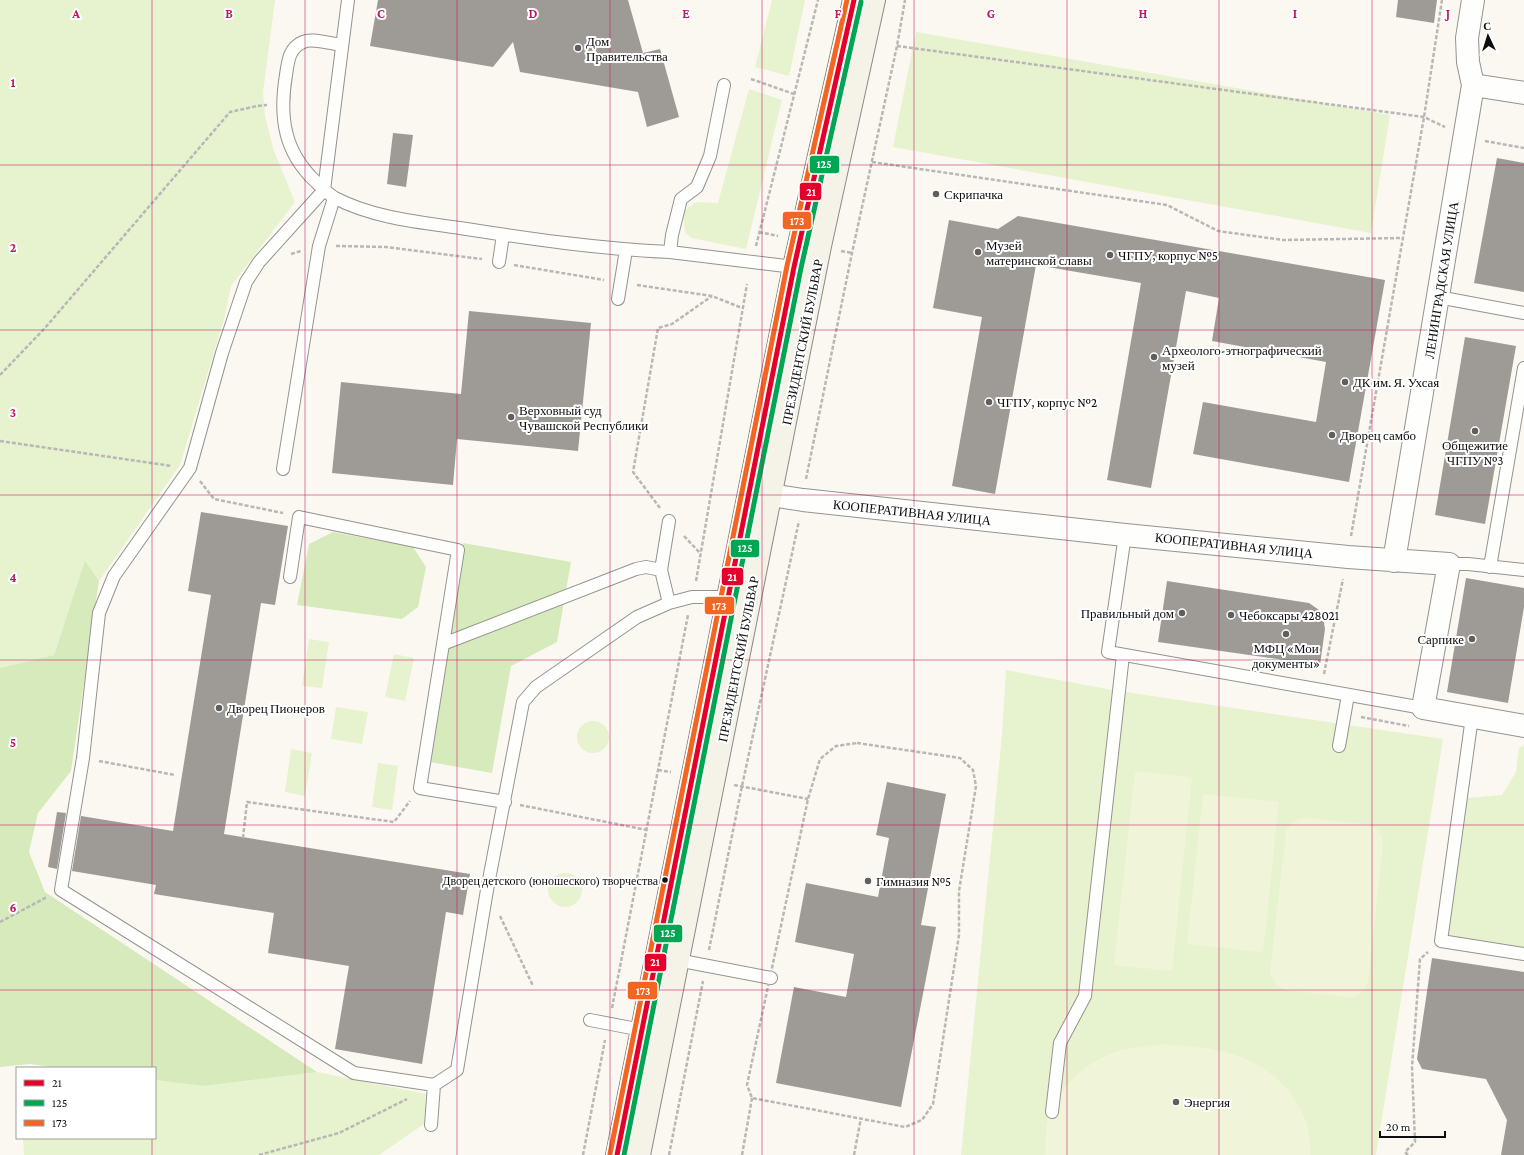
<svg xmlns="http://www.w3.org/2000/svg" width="1524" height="1155" font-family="'Crimson Pro',serif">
<rect width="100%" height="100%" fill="#fbf8f1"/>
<!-- green -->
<path fill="#e7f2cf" d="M 0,0 L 275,0 L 263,93 L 265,116 L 274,151 L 295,202 L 231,286 L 225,316 L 180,465 L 99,581 L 85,562 L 54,655 L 0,668 Z
M 772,0 L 805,0 L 789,76 L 755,67 Z
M 916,32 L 1390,115 L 1371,233 L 893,147 Z
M 749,89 L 782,100 L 746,249 L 691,238 L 685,232 L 683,212 L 696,202 L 718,203 Z
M 309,639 L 329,642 L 322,688 L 302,686 Z
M 394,654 L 414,658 L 405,701 L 385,697 Z
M 1006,670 L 1118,691 L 1443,739 L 1376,1155 L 961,1155 L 1002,735 Z
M 336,707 L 368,712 L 362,744 L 331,739 Z
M577 737a16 16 0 1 1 32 0a16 16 0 1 1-32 0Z
M 1524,745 L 1524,950 L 1445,937 L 1466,798 L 1502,795 L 1516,772 L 1519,748 Z
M 291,749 L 312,753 L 305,796 L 285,792 Z
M 378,763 L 398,766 L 392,810 L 372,807 Z
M548 890a17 17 0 1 1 34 0a17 17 0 1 1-34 0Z
M 317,1072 L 426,1094 L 424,1124 L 379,1155 L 24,1155 L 23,1138 L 155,1138 L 155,1080 L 203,1086 Z"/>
<!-- forest -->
<path fill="#d7eabc" d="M 333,532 L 413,547 L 426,567 L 418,607 L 402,619 L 297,605 L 309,544 Z
M 463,543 L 571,562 L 557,642 L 511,666 L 492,773 L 424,761 Z
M 85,561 L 99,581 L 71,771 L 38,813 L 29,852 L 45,892 L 317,1072 L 203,1086 L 155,1080 L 155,1068 L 60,1068 L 30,1064 L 0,1067 L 0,668 L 54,655 Z"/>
<!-- pitch -->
<path fill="#f0f5d9" d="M 1135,771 L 1192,777 L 1172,971 L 1114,965 Z
M 1203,794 L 1279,802 L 1263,952 L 1187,944 Z
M 1305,818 L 1368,824 C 1378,829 1381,833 1383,844 L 1368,982 C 1364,992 1360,996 1349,997 L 1285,990 C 1276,986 1273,982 1270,972 L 1286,832 C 1290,823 1294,819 1305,818 Z
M 1162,1044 C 1186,1046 1211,1047 1235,1055 C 1277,1068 1314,1109 1310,1155 L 1045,1155 C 1046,1145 1045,1134 1047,1124 C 1055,1088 1087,1060 1122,1050 C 1135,1047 1148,1046 1162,1044 Z"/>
<!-- building -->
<path fill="#9e9b97" d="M 378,0 L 628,0 L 643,53 L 660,49 L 679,117 L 647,127 L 638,92 L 520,72 L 513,42 L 493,67 L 370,46 Z
M 1398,0 L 1437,0 L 1434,23 L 1396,17 Z
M 393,133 L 413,135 L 406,187 L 387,184 Z
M 1497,158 L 1524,163 L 1524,292 L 1474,283 Z
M 1018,216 L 1385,280 L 1349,482 L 1193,454 L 1203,402 L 1316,422 L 1326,362 L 1212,341 L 1219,298 L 1186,291 L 1151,488 L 1107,480 L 1141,283 L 1036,265 L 995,494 L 952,486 L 982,317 L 933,308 L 949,220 L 998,229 Z
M 469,311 L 591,323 L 578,451 L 457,439 L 453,485 L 332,473 L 341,382 L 461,394 Z
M 1465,337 L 1516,346 L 1485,524 L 1435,515 Z
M 201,512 L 288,526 L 275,605 L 261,603 L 224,834 L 470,874 L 463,915 L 446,912 L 422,1064 L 335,1049 L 349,966 L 268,953 L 274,913 L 154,894 L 156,885 L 72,871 L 81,816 L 173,831 L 211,595 L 188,591 Z
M 1466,578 L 1524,588 L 1524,607 L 1508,703 L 1447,692 Z
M 1167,581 L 1309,603 L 1319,610 L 1323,617 L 1325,629 L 1320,665 L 1158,642 Z
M 887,782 L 946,794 L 921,925 L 936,927 L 901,1107 L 776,1083 L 794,987 L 846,997 L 854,954 L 795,942 L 806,883 L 878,897 L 889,838 L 876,835 Z
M 57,812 L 66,813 L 57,869 L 48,867 Z
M 1432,958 L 1524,972 L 1524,1155 L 1501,1155 L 1507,1120 L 1486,1079 L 1422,1069 L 1417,1059 Z"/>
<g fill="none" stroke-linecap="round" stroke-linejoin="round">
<!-- service casing -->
<g stroke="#949390" stroke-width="14">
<path id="service" d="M 348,0 L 324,190 L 259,262 L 246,282 L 222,353 L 190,468 L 114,576 L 99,613 L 83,758 L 61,890 L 354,1073 L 434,1085 L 457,1070 L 487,890 L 523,702 L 536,687 L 637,617 L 669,603 L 692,597 L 729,597
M 336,44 C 326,43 312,38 303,42 C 289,48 288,61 286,75 C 279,117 284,152 316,182 C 322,188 328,194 335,198 C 374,218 418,222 460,228 C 530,239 600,249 670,252
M 724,85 L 710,156 L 697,187 L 681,199 L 672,235 L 670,252 L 794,267
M 499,262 L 503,235
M 1438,297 L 1524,313
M 618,299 L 626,250
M 283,469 L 319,246 L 334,198
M 669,521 L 661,570 L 669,603
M 1125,535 L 1108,652 L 1423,708
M 1449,564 L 1468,564 L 1524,570
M 1490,567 L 1524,368
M 290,577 L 299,517 L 458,550 L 420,788 L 505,802
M 443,644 L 636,569 L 646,567 L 661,570
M 1472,717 L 1441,941 L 1524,954
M 1339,746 L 1348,695
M 677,960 L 771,978
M 590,1020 L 642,1030
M 1052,1112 L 1060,1043 L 1085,996 L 1123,655
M 431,1125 L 434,1085"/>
</g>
<!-- minor casing -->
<g stroke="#949390" stroke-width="24">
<path id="minor" d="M 1473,85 L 1524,93
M 771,495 L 803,500 L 1125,535 L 1348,557 L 1449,564 L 1423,708 L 1524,726
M 1394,561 L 1473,85 L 1468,62 L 1467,38 L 1473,0"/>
</g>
<!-- secondary casing -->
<g stroke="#8b8986" stroke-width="24">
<path id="secondary" d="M 617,1155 L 794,267 L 854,0
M 639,1155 L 820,246 L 874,0"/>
</g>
<!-- path -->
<path stroke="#b8b7b6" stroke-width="2.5" stroke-dasharray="4 2" stroke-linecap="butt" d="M 897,46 L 1424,117 L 1445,127
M 751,79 L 794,94
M 1485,141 L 1524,148
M 872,162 L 1167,205 L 1218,231 L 1283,240 L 1403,238
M 759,232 L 778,236
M 336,246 L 386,247 L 482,259
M 756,246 L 818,0
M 841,251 L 852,253
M 291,254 L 301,251
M 514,265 L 604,280
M 637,285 L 712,296 L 742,308
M 0,375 L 45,328 L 230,112 L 257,106 L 267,105
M 0,441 L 172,466
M 806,479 L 852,253 L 897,46 L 905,0
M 200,481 L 214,499 L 283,513
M 660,508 L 633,472 L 658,328 L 672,324 L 712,296
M 684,536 L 700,553
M 1351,536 L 1424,117 L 1442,0
M 696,581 L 747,284
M 1324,674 L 1343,579
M 1361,717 L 1409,726
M 857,743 L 960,758 L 973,770 L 976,786 L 959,891 L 959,935 L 933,1104 L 922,1120 L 905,1127 L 752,1098 L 747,1085 L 808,799 L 820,759 L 836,746 Z
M 99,761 L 175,775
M 658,770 L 671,772
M 734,785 L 808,799
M 520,805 L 647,830
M 243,838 L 247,802 L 394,822 L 410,801
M 500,916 L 533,986
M 0,922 L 47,897
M 709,950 L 742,786 L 799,521
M 612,1008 L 688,615
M 259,1155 L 339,1133 L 407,1099
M 583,1155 L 605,1040
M 669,1155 L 703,981
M 742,1155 L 752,1098
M 854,1155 L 861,1118
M 1408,1155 L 1405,1152 L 1415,1142 L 1412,1067 L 1420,959 L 1428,952"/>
<!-- service -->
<use href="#service" stroke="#fefefd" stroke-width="12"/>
<!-- minor -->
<use href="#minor" stroke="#fefefd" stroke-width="22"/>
<!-- secondary -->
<use href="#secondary" stroke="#f5f2e8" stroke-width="22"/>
<!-- bus-1 casing -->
<g stroke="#fff" stroke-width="8">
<path id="bus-1" d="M 617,1155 L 794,267 L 854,0"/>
</g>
<!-- bus-2 casing -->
<g stroke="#fff" stroke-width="8">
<path id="bus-2" d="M 624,1155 L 801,268 L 861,2"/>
</g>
<!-- bus-3 casing -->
<g stroke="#fff" stroke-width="8">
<path id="bus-3" d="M 610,1154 L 787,266 L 847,0"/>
</g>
<!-- bus-1 -->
<use href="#bus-1" stroke="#e4002b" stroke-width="5"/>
<!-- bus-2 -->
<use href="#bus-2" stroke="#00a651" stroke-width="5"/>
<!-- bus-3 -->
<use href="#bus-3" stroke="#f26522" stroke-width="5"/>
</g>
<!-- grid -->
<path fill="none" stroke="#c2185b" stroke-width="1" stroke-opacity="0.55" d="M 152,0 L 152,1068M 305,0 L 305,1155M 457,0 L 457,1155M 610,0 L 610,1155M 762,0 L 762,1155M 914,0 L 914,1155M 1067,0 L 1067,1155M 1219,0 L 1219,1155M 1372,0 L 1372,1155M 0,165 L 1524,165M 0,330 L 1524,330M 0,495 L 1524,495M 0,660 L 1524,660M 0,825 L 1524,825M 0,990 L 1524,990M 152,1138 L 152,1155"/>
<!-- markers -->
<g fill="#605f5d" stroke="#fff" stroke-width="1.5">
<circle cx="578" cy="48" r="4"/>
<circle cx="936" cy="194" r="4"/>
<circle cx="978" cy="252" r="4"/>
<circle cx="1110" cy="255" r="4"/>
<circle cx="1154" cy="357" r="4"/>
<circle cx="1345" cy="382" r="4"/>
<circle cx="989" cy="402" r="4"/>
<circle cx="511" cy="417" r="4"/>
<circle cx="1475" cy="431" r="4"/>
<circle cx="1332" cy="435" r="4"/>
<circle cx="1182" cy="613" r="4"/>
<circle cx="1231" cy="615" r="4"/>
<circle cx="1286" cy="634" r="4"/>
<circle cx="1472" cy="639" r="4"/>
<circle cx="219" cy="708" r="4"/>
<circle cx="868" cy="881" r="4"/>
<circle cx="1176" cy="1102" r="4"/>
</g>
<circle fill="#0d0d0d" stroke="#fff" stroke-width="1.5" cx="665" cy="880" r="3.5"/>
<g text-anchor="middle" stroke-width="4" stroke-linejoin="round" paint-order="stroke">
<!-- bus labels -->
<g font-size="12" fill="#0d0d0d" stroke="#fff" text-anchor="end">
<text x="658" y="885">Дворец детского (юношеского) творчества</text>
</g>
<!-- poi labels -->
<g font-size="13" fill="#0d0d0d" stroke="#fff" text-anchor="start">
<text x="586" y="46">Дом<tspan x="586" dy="15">Правительства</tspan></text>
<text x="944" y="199">Скрипачка</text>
<text x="986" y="250">Музей<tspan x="986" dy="15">материнской славы</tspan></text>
<text x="1118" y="260">ЧГПУ, корпус №5</text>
<text x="1162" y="355">Археолого-этнографический<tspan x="1162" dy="15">музей</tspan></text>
<text x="1353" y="387">ДК им. Я. Ухсая</text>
<text x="997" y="407">ЧГПУ, корпус №2</text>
<text x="519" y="415">Верховный суд<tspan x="519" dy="15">Чувашской Республики</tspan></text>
<text x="1340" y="440">Дворец самбо</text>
<text x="1475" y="450" text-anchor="middle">Общежитие<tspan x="1475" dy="15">ЧГПУ №3</tspan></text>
<text x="1174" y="618" text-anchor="end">Правильный дом</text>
<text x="1239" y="620">Чебоксары 428021</text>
<text x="1464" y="644" text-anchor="end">Сарпике</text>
<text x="1286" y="653" text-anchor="middle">МФЦ «Мои<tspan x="1286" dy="15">документы»</tspan></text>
<text x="227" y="713">Дворец Пионеров</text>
<text x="876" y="886">Гимназия №5</text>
<text x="1184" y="1107">Энергия</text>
</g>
<!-- street labels -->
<g font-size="13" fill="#0d0d0d" stroke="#fff">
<text transform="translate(1441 280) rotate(-81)" y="5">ЛЕНИНГРАДСКАЯ УЛИЦА</text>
<text transform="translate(802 342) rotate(-79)" y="5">ПРЕЗИДЕНТСКИЙ БУЛЬВАР</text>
<text transform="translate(912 512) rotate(6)" y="5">КООПЕРАТИВНАЯ УЛИЦА</text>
<text transform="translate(1234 545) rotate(6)" y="5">КООПЕРАТИВНАЯ УЛИЦА</text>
<text transform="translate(738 659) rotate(-79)" y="5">ПРЕЗИДЕНТСКИЙ БУЛЬВАР</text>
</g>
</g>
<g font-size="13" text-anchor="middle" font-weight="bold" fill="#c2185b" stroke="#fff" stroke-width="4" stroke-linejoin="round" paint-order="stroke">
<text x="76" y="18">A</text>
<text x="229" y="18">B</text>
<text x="381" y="18">C</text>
<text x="533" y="18">D</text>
<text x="686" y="18">E</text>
<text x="838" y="18">F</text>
<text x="991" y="18">G</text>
<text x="1143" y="18">H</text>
<text x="1295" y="18">I</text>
<text x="1448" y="18">J</text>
<text x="13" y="87">1</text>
<text x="13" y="252">2</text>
<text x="13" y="417">3</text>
<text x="13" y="582">4</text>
<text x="13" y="747">5</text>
<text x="13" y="912">6</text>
</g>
<g stroke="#fff" stroke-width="1.5">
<rect x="809" y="155" width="31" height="19" rx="4" fill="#00a651"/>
<rect x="799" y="182" width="23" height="19" rx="4" fill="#e4002b"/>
<rect x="782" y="211" width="30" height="19" rx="4" fill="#f26522"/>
<rect x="730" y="539" width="30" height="19" rx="4" fill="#00a651"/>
<rect x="721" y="567" width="23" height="19" rx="4" fill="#e4002b"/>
<rect x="704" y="596" width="31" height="19" rx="4" fill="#f26522"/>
<rect x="653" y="924" width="30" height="19" rx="4" fill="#00a651"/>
<rect x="644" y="953" width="23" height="19" rx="4" fill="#e4002b"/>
<rect x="627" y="981" width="31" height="19" rx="4" fill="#f26522"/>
</g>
<g font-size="11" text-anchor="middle" font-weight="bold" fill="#fff">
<text x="824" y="168">125</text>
<text x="811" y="196">21</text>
<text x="797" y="225">173</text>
<text x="745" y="552">125</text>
<text x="732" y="581">21</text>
<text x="719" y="610">173</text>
<text x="668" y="937">125</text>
<text x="655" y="966">21</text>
<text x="643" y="995">173</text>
</g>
<!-- legend -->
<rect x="16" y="1067" width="140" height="72" fill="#ffffff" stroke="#9e9e9e"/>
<rect x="24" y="1080" width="20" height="6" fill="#e4002b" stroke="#9e9e9e"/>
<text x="52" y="1087" font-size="12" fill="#0d0d0d">21</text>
<rect x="24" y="1100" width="20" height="6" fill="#00a651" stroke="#9e9e9e"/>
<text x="52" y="1107" font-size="12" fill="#0d0d0d">125</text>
<rect x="24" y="1120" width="20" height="6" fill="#f26522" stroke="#9e9e9e"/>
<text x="52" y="1127" font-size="12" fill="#0d0d0d">173</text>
<!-- north arrow -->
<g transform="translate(1488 36) rotate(356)" stroke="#ffffff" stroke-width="3" paint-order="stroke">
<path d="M0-3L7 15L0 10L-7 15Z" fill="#0d0d0d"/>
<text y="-6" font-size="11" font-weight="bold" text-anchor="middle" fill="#0d0d0d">С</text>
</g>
<!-- scale -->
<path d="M1380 1131v6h65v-6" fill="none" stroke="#0d0d0d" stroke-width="2"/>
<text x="1386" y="1131" font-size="12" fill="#0d0d0d" stroke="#ffffff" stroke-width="3" paint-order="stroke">20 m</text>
</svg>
